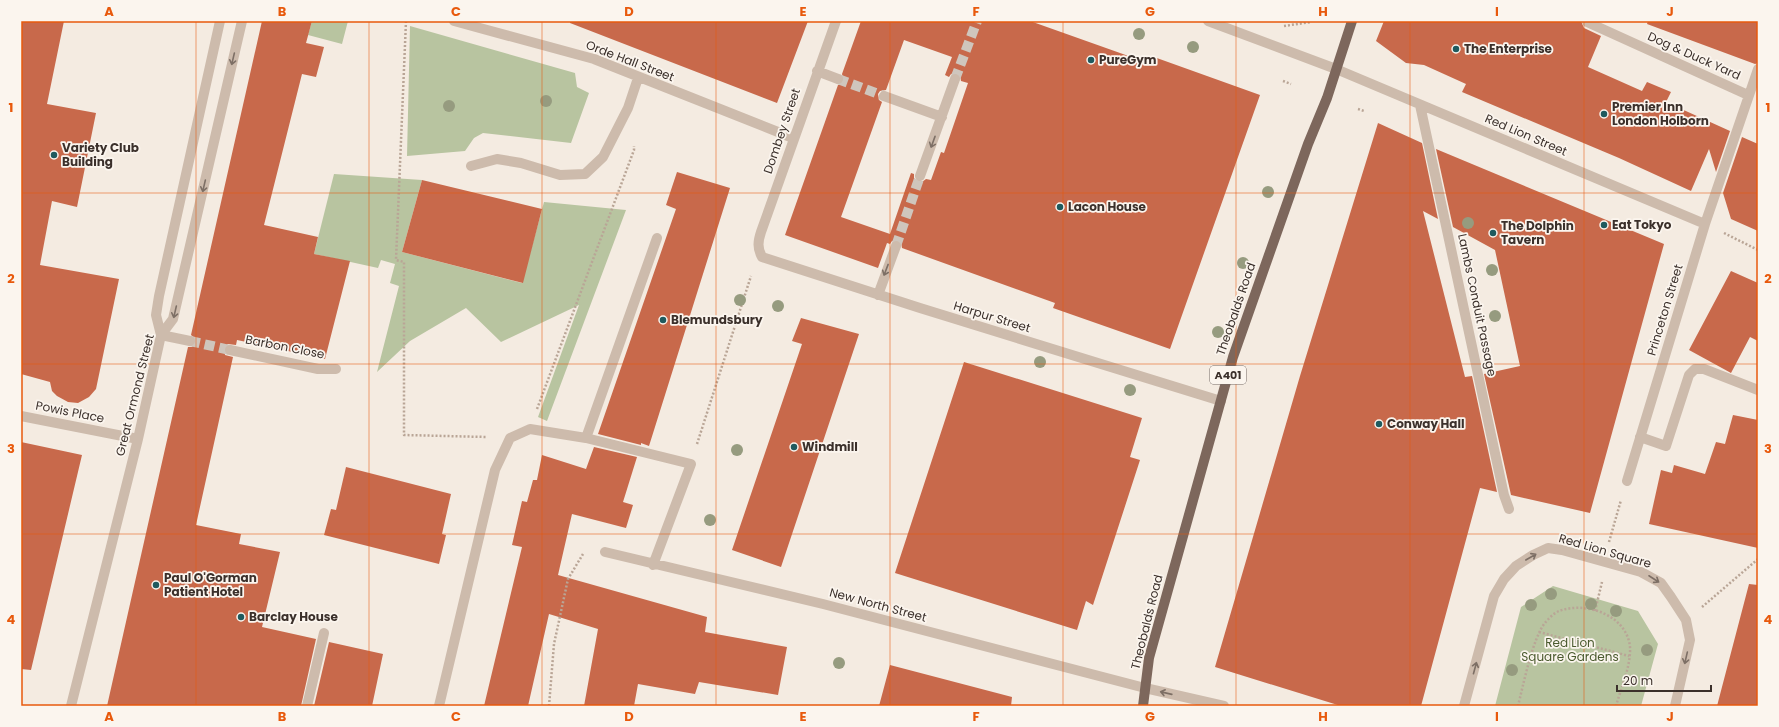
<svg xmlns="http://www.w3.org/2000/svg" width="1779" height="727" font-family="Poppins,sans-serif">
<rect width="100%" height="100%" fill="#f4ebe1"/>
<!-- green -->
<path fill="#b8c4a0" d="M 312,21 L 348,21 L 342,44 L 308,35 Z
M 410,26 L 575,73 L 577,87 L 589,93 L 571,143 L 483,133 L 474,138 L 465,151 L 407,156 Z
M 334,174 L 422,180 L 402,252 L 522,283 L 544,202 L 626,210 L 547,421 L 538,417 L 579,305 L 501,342 L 466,308 L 410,341 L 377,372 L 399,286 L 390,283 L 395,264 L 381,260 L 378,268 L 314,254 Z
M 1553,586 L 1638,611 L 1658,644 L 1641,706 L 1495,706 L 1521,607 Z"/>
<!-- building -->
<path fill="#c8694b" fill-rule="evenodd" d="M 21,21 L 64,21 L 47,104 L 96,113 L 77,207 L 52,201 L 40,265 L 119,279 L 96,389 L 89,397 L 78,403 L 68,402 L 57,396 L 52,391 L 50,382 L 21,374 Z
M 262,21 L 312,21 L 306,43 L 324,47 L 316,77 L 302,74 L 264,225 L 318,237 L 314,254 L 350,261 L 325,359 L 237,340 L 236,345 L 228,344 L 225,346 L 224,349 L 225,355 L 233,357 L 196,525 L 241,534 L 239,544 L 280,552 L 262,627 L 316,639 L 301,706 L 107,706 L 188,347 L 192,347 L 196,343 L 196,339 L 191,335 Z
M 570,21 L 808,21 L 777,103 L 570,23 Z
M 861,21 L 1030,21 L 1151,64 L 1154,57 L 1260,95 L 1170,349 L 1053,308 L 1055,303 L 902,248 L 901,242 L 898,240 L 892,241 L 890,244 L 887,243 L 878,268 L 785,235 L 838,85 L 842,84 L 844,81 L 842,74 ZM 904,40 L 952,57 L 945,75 L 949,77 L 951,74 L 957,73 L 960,75 L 961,81 L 968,83 L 944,153 L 941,152 L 931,180 L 926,179 L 922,182 L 917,182 L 914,178 L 914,174 L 911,173 L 890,234 L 841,217 L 882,102 L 879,100 L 878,94 L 880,91 L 886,90 Z
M 1384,21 L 1581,21 L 1584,28 L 1601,36 L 1588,67 L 1642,91 L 1647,82 L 1671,92 L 1666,102 L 1730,131 L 1716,172 L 1709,149 L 1691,191 L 1619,158 L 1462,92 L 1466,84 L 1424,65 L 1406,63 L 1376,41 Z
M 1648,21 L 1758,21 L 1758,63 L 1755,64 L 1647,24 Z
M 1378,123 L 1422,143 L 1438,219 L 1423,211 L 1465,377 L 1472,376 L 1497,492 L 1480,488 L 1421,706 L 1341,706 L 1215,667 L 1300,376 Z
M 1742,137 L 1758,144 L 1758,231 L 1731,219 L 1723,193 Z
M 1436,149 L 1664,244 L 1590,513 L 1511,495 L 1484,374 L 1520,366 L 1495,250 L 1453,227 Z
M 677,172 L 730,188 L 649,446 L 641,443 L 641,445 L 598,434 L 676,209 L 666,205 Z
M 422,180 L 542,209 L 523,283 L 402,252 Z
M 1731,271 L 1758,283 L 1758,341 L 1750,337 L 1731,373 L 1689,350 Z
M 801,318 L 859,334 L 781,567 L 732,550 L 802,344 L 792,341 Z
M 964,362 L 1142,418 L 1130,457 L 1140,460 L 1093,605 L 1086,601 L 1077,630 L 895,573 Z
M 1733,415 L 1758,420 L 1758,548 L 1649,524 L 1661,470 L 1672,473 L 1674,465 L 1705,474 L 1716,442 L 1725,444 Z
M 21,442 L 82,455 L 31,670 L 21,669 Z
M 594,447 L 637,457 L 623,502 L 633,505 L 626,528 L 572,514 L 558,575 L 707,617 L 705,632 L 787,647 L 778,695 L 699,682 L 695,694 L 638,684 L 634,706 L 584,706 L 598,629 L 549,614 L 528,706 L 484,706 L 522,547 L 512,545 L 522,501 L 527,502 L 533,480 L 537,480 L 542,455 L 586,469 Z
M 346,467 L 451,494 L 442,534 L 446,535 L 439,564 L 324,535 L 331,509 L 336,510 Z
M 1749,584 L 1758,585 L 1758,706 L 1717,706 Z
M 329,642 L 383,654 L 372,706 L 314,706 Z
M 890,665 L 1012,697 L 1011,706 L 879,706 Z"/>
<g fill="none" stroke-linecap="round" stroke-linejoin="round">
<!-- minor-tunnel -->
<path stroke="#cfc6bd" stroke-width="10" stroke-dasharray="10 5" stroke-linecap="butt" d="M 838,79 L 884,96
M 955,79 L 977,21
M 896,246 L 920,176
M 190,341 L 230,350"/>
<!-- path -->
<path stroke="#b9a596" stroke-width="2.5" stroke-dasharray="2 2" stroke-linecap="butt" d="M 406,21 L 396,260 L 404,262 L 404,435 L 487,437
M 1284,26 L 1311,22
M 1283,81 L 1291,84
M 1358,109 L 1364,111
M 1724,233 L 1758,250
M 537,409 L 634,150 L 634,146
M 697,444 L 751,276
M 1609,542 L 1621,500
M 1702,607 L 1758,559
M 1595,611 L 1602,582
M 1539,632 L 1629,656
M 549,706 L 554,644 L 568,579 L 583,554
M 1518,706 C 1523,686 1533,637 1545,623 C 1548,619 1554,613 1559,611 C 1586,601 1627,615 1630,647 C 1631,666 1621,688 1616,706"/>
<!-- minor -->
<path stroke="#cdbbac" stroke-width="10" d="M 454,21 L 594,59 L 793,138
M 836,21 L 761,232 C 758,241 757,248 762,257 L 920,308 L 1221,401
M 1208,21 L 1336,69 L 1705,224
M 1588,21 L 1587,22 L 1748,95
M 817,71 L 838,79
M 884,96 L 942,117
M 1420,105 L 1504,495 L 1509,509
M 471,166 L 497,159 L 521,163 L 560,175 L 585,174 L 603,157 L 628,108 L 638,78
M 920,176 L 955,79
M 878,295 L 896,246
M 161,335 L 156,315 L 159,296 L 220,21
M 161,335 L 190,341
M 230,350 L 318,369 L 336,369
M 21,416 L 138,439
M 1640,437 L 1666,446 L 1689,375 L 1695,369 L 1704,369 L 1758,390
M 586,438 L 657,238
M 1627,481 L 1705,224 L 1758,69
M 605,552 L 823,604 L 1145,688 L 1224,706
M 71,706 L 138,439 L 161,335 L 173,319 L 242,21
M 307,706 L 324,633
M 439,706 L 495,470 L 510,438 L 530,429 L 586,438 L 691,464 L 653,565
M 1464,706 L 1494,596 L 1504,579 L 1516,566 L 1533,555 L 1548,548 L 1562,550 L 1641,572 L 1661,583 L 1671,597 L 1686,620 L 1690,640 L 1675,706"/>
<!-- major -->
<path stroke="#7d675c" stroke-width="10" d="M 1143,706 L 1149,658 L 1233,357 L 1308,144 L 1327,98 L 1352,21"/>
</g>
<!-- trees -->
<g fill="#969b7f">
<circle cx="1139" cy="34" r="6"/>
<circle cx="1193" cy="47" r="6"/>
<circle cx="546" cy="101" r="6"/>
<circle cx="449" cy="106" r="6"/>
<circle cx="1268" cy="192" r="6"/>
<circle cx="1468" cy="223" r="6"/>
<circle cx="1243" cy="263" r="6"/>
<circle cx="1492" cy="270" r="6"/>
<circle cx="740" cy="300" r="6"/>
<circle cx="778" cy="306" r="6"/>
<circle cx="1495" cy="316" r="6"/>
<circle cx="1218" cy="332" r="6"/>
<circle cx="1040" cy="362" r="6"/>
<circle cx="1130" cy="390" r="6"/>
<circle cx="737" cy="450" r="6"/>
<circle cx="710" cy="520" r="6"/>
<circle cx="1551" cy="594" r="6"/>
<circle cx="1591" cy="604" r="6"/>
<circle cx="1531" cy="605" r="6"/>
<circle cx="1616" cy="611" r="6"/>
<circle cx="1647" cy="650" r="6"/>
<circle cx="839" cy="663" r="6"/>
<circle cx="1512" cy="670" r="6"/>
</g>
<!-- one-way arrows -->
<defs><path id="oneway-shaft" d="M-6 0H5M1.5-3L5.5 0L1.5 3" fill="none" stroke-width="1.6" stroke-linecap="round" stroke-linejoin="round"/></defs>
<g stroke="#7d6f65">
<use href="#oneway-shaft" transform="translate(233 59) rotate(103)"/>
<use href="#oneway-shaft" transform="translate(933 142) rotate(110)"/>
<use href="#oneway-shaft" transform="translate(204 186) rotate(103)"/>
<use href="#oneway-shaft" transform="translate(886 270) rotate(111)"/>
<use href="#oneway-shaft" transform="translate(175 312) rotate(103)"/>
<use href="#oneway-shaft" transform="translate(1531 557) rotate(-30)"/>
<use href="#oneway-shaft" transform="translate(1654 579) rotate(33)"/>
<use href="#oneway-shaft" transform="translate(1686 658) rotate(103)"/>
<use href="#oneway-shaft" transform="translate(1475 668) rotate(-75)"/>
<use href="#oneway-shaft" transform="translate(1166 693) rotate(-167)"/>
</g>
<!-- grid -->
<path fill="none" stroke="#e8590c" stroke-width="1" stroke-opacity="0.55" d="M 196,21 L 196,706M 369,21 L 369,706M 542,21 L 542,706M 716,21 L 716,706M 890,21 L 890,706M 1063,21 L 1063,706M 1236,21 L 1236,706M 1410,21 L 1410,706M 1584,21 L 1584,706M 21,193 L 1758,193M 21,364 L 1758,364M 21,534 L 1758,534"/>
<!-- markers -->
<g fill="#1f5a5e" stroke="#fbf5ee" stroke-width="1.5">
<circle cx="1456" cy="49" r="4"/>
<circle cx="1091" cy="60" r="4"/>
<circle cx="1604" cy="114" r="4"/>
<circle cx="54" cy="155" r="4"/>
<circle cx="1060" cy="207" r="4"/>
<circle cx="1604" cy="225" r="4"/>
<circle cx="1493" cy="233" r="4"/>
<circle cx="663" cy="320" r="4"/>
<circle cx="1379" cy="424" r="4"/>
<circle cx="794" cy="447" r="4"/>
<circle cx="156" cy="585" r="4"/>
<circle cx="241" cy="617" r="4"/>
</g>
<g text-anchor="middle" stroke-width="3.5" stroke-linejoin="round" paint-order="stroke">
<!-- shield labels -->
<rect fill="#fbf5ee" stroke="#756b66" stroke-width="1" x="1210" y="366" width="36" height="18" rx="3"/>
<g font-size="11" font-weight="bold" fill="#3b302b">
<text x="1228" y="379">A401</text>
</g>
<!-- poi labels -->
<g font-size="12" font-weight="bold" fill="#3b302b" stroke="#fbf5ee" text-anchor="start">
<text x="1464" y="53">The Enterprise</text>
<text x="1099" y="64">PureGym</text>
<text x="1612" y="111">Premier Inn<tspan x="1612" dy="14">London Holborn</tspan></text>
<text x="62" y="152">Variety Club<tspan x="62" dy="14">Building</tspan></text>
<text x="1068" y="211">Lacon House</text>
<text x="1612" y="229">Eat Tokyo</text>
<text x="1501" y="230">The Dolphin<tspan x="1501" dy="14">Tavern</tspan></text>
<text x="671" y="324">Blemundsbury</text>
<text x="1387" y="428">Conway Hall</text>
<text x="802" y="451">Windmill</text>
<text x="164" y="582">Paul O'Gorman<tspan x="164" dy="14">Patient Hotel</tspan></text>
<text x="249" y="621">Barclay House</text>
</g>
<!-- street labels -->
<g font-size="12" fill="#3b302b" stroke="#fbf5ee">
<text transform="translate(1694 56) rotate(24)" y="4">Dog &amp; Duck Yard</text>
<text transform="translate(630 61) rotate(21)" y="4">Orde Hall Street</text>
<text transform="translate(782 131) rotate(-71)" y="4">Dombey Street</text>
<text transform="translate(1526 135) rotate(23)" y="4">Red Lion Street</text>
<text transform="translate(1477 305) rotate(78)" y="4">Lambs Conduit Passage</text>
<text transform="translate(1236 309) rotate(-71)" y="4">Theobalds Road</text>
<text transform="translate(1665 310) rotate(-73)" y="4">Princeton Street</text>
<text transform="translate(992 317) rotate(17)" y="4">Harpur Street</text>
<text transform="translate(285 347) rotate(11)" y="4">Barbon Close</text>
<text transform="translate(135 395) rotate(-76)" y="4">Great Ormond Street</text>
<text transform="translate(70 412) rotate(11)" y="4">Powis Place</text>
<text transform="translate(1605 551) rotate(16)" y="4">Red Lion Square</text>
<text transform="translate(878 605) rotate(15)" y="4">New North Street</text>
<text transform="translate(1147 622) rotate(-76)" y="4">Theobalds Road</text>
</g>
<!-- park labels -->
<g font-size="12" fill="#4a5a2e" stroke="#fbf5ee">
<text x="1570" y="647">Red Lion<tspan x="1570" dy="14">Square Gardens</tspan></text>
</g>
</g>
<!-- border -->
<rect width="1779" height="727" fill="none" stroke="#fbf5ee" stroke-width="44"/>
<!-- scale -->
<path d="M1617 685v6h94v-6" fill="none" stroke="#3b302b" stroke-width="2"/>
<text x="1623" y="685" font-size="12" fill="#3b302b" stroke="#fbf5ee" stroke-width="3" paint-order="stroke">20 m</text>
<rect x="22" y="22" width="1735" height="683" fill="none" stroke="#e8590c" stroke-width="1.5"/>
<g font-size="13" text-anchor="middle" font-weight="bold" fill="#e8590c">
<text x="109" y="16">A</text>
<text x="282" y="16">B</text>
<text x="456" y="16">C</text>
<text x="629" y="16">D</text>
<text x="803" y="16">E</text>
<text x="976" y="16">F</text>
<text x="1150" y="16">G</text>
<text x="1323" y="16">H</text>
<text x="1497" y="16">I</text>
<text x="1670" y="16">J</text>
<text x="11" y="112">1</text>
<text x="1768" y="112">1</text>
<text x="11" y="283">2</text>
<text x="1768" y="283">2</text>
<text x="11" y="453">3</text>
<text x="1768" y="453">3</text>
<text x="11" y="624">4</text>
<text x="1768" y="624">4</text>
<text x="109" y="721">A</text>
<text x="282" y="721">B</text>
<text x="456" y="721">C</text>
<text x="629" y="721">D</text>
<text x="803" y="721">E</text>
<text x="976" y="721">F</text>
<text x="1150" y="721">G</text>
<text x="1323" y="721">H</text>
<text x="1497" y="721">I</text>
<text x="1670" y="721">J</text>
</g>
</svg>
